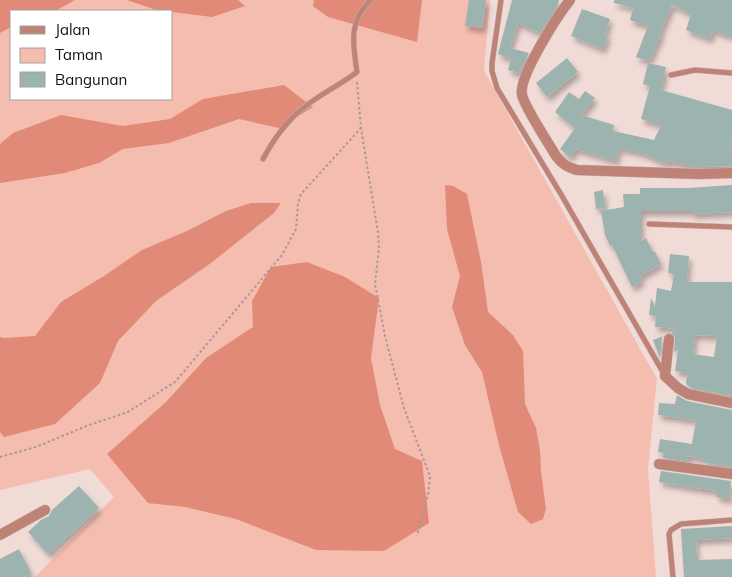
<svg xmlns="http://www.w3.org/2000/svg" width="732" height="577" font-family="Mulish,sans-serif">
<defs>
<filter id="shadow"><feDropShadow dx="3" dy="5" stdDeviation="2.5" flood-color="#0004"/></filter>
</defs>
<rect width="100%" height="100%" fill="#f0dbd6"/>
<!-- green -->
<path fill="#f5bdb0" fill-rule="evenodd" d="M 0,0 L 490,0 L 484,71 L 657,379 L 648,469 L 656,577 L 35,577 L 114,497 L 90,469 L 0,490 ZM 11,11 L 171,11 L 171,99 L 11,99 Z"/>
<!-- forest -->
<path fill="#e08a77" d="M 0,0 L 75,0 L 55,11 L 11,11 L 11,27 L 0,33 Z
M 127,0 L 238,0 L 245,6 L 212,17 L 156,10 Z
M 314,0 L 422,0 L 417,42 L 328,17 L 313,6 Z
M 284,85 L 313,107 L 279,128 L 239,119 L 169,143 L 123,149 L 99,163 L 65,173 L 0,183 L 0,144 L 13,133 L 61,115 L 123,126 L 170,119 L 203,99 Z
M 445,185 L 453,186 L 467,194 L 481,262 L 488,312 L 513,335 L 523,351 L 525,404 L 536,428 L 540,450 L 541,472 L 546,509 L 543,519 L 531,524 L 518,512 L 499,445 L 482,372 L 465,345 L 452,307 L 460,276 L 447,229 Z
M 251,203 L 281,203 L 274,213 L 211,263 L 156,301 L 118,341 L 100,383 L 55,424 L 4,437 L 0,432 L 0,337 L 4,338 L 35,336 L 61,302 L 104,276 L 142,250 L 187,231 L 226,211 Z
M 307,262 L 345,277 L 379,298 L 371,358 L 380,405 L 395,449 L 422,461 L 429,523 L 384,551 L 316,550 L 236,519 L 185,507 L 148,503 L 107,454 L 166,402 L 206,358 L 253,327 L 252,301 L 271,267 Z"/>
<!-- building -->
<path fill="#9db3af" fill-rule="evenodd" filter="url(#shadow)" d="M 469,0 L 486,0 L 483,28 L 465,26 Z
M 512,0 L 559,0 L 558,5 L 540,33 L 518,23 L 510,48 L 529,53 L 519,73 L 508,70 L 511,59 L 498,54 Z
M 614,0 L 732,0 L 732,37 L 713,30 L 710,39 L 686,30 L 691,14 L 672,5 L 660,33 L 662,33 L 649,61 L 636,57 L 648,26 L 630,20 L 633,8 L 614,3 Z
M 582,9 L 610,19 L 605,35 L 608,36 L 603,49 L 571,36 Z
M 567,58 L 578,72 L 547,97 L 536,83 Z
M 648,63 L 666,67 L 661,90 L 732,110 L 732,138 L 729,150 L 732,150 L 732,166 L 699,167 L 668,161 L 667,164 L 642,153 L 619,148 L 616,161 L 576,149 L 570,157 L 560,149 L 575,128 L 555,112 L 569,92 L 579,99 L 585,91 L 595,98 L 581,115 L 614,125 L 613,131 L 654,140 L 661,125 L 641,119 L 650,86 L 643,84 Z
M 732,185 L 732,212 L 692,214 L 692,211 L 641,211 L 641,241 L 646,238 L 653,252 L 655,252 L 661,264 L 640,276 L 642,281 L 632,287 L 612,245 L 610,246 L 605,235 L 601,211 L 624,207 L 623,194 L 640,194 L 640,188 L 688,188 Z
M 603,190 L 605,208 L 596,209 L 594,192 Z
M 670,254 L 689,256 L 687,279 L 689,280 L 688,282 L 732,282 L 732,396 L 691,388 L 686,384 L 687,373 L 675,371 L 678,350 L 674,352 L 675,337 L 671,333 L 679,329 L 655,327 L 656,316 L 649,315 L 651,298 L 655,306 L 657,288 L 671,291 L 674,274 L 668,273 ZM 695,335 L 717,336 L 714,357 L 693,354 Z
M 663,336 L 662,338 L 660,358 L 653,340 Z
M 677,395 L 687,401 L 732,410 L 732,467 L 705,463 L 705,459 L 688,456 L 687,461 L 663,458 L 664,453 L 658,452 L 660,439 L 692,444 L 696,420 L 658,415 L 659,403 L 675,404 Z
M 661,471 L 731,481 L 729,499 L 716,497 L 717,491 L 659,482 Z
M 79,486 L 99,508 L 48,554 L 28,532 L 41,520 L 49,516 L 52,510 Z
M 732,526 L 732,538 L 696,540 L 697,560 L 732,559 L 732,577 L 684,577 L 681,529 Z
M 19,549 L 31,573 L 24,577 L 0,577 L 0,559 Z"/>
<g fill="none" stroke-linecap="round" stroke-linejoin="round">
<!-- lane casing -->
<g stroke="#c9b7b2" stroke-width="6">
<path id="lane" d="M 501,0 L 492,63 L 492,71 L 497,88 L 562,196 L 664,374
M 671,75 L 695,70 L 732,73
M 263,159 C 277,133 292,114 317,98 C 330,89 344,82 357,72 C 353,44 348,21 371,0
M 649,224 L 732,227
M 673,577 L 669,534 L 671,530 L 681,524 L 732,520"/>
</g>
<!-- street casing -->
<g stroke="#c9b7b2" stroke-width="11">
<path id="street" d="M 570,0 C 558,15 518,77 522,95 C 525,108 548,142 556,156 C 562,164 567,167 577,170 L 699,174 L 732,173
M 669,339 L 665,376 L 678,388 L 688,394 L 732,403
M 659,464 L 732,474
M 0,535 L 45,510"/>
</g>
<!-- path -->
<path stroke="#a99895" stroke-width="2" stroke-dasharray="2.5 2.5" stroke-linecap="butt" d="M 357,82 L 361,128 L 378,233 L 379,248 L 375,284 L 385,336 L 404,408 L 430,476 L 428,495 L 417,536
M 0,457 L 36,447 L 89,425 L 128,412 L 175,382 L 282,255 L 296,229 L 298,204 L 301,194 L 361,128"/>
<!-- lane -->
<use href="#lane" stroke="#be8376" stroke-width="5"/>
<!-- street -->
<use href="#street" stroke="#be8376" stroke-width="10"/>
</g>
<!-- legend -->
<rect x="10" y="10" width="162" height="90" fill="#ffffff" stroke="#a3a09f"/>
<rect x="20" y="26" width="25" height="8" fill="#be8376" stroke="#a3a09f"/>
<text x="55" y="35" font-size="15" fill="#181110">Jalan</text>
<rect x="20" y="48" width="25" height="15" fill="#f5bdb0" stroke="#a3a09f"/>
<text x="55" y="60" font-size="15" fill="#181110">Taman</text>
<rect x="20" y="72" width="25" height="15" fill="#9db3af" stroke="#a3a09f"/>
<text x="55" y="85" font-size="15" fill="#181110">Bangunan</text>
</svg>
